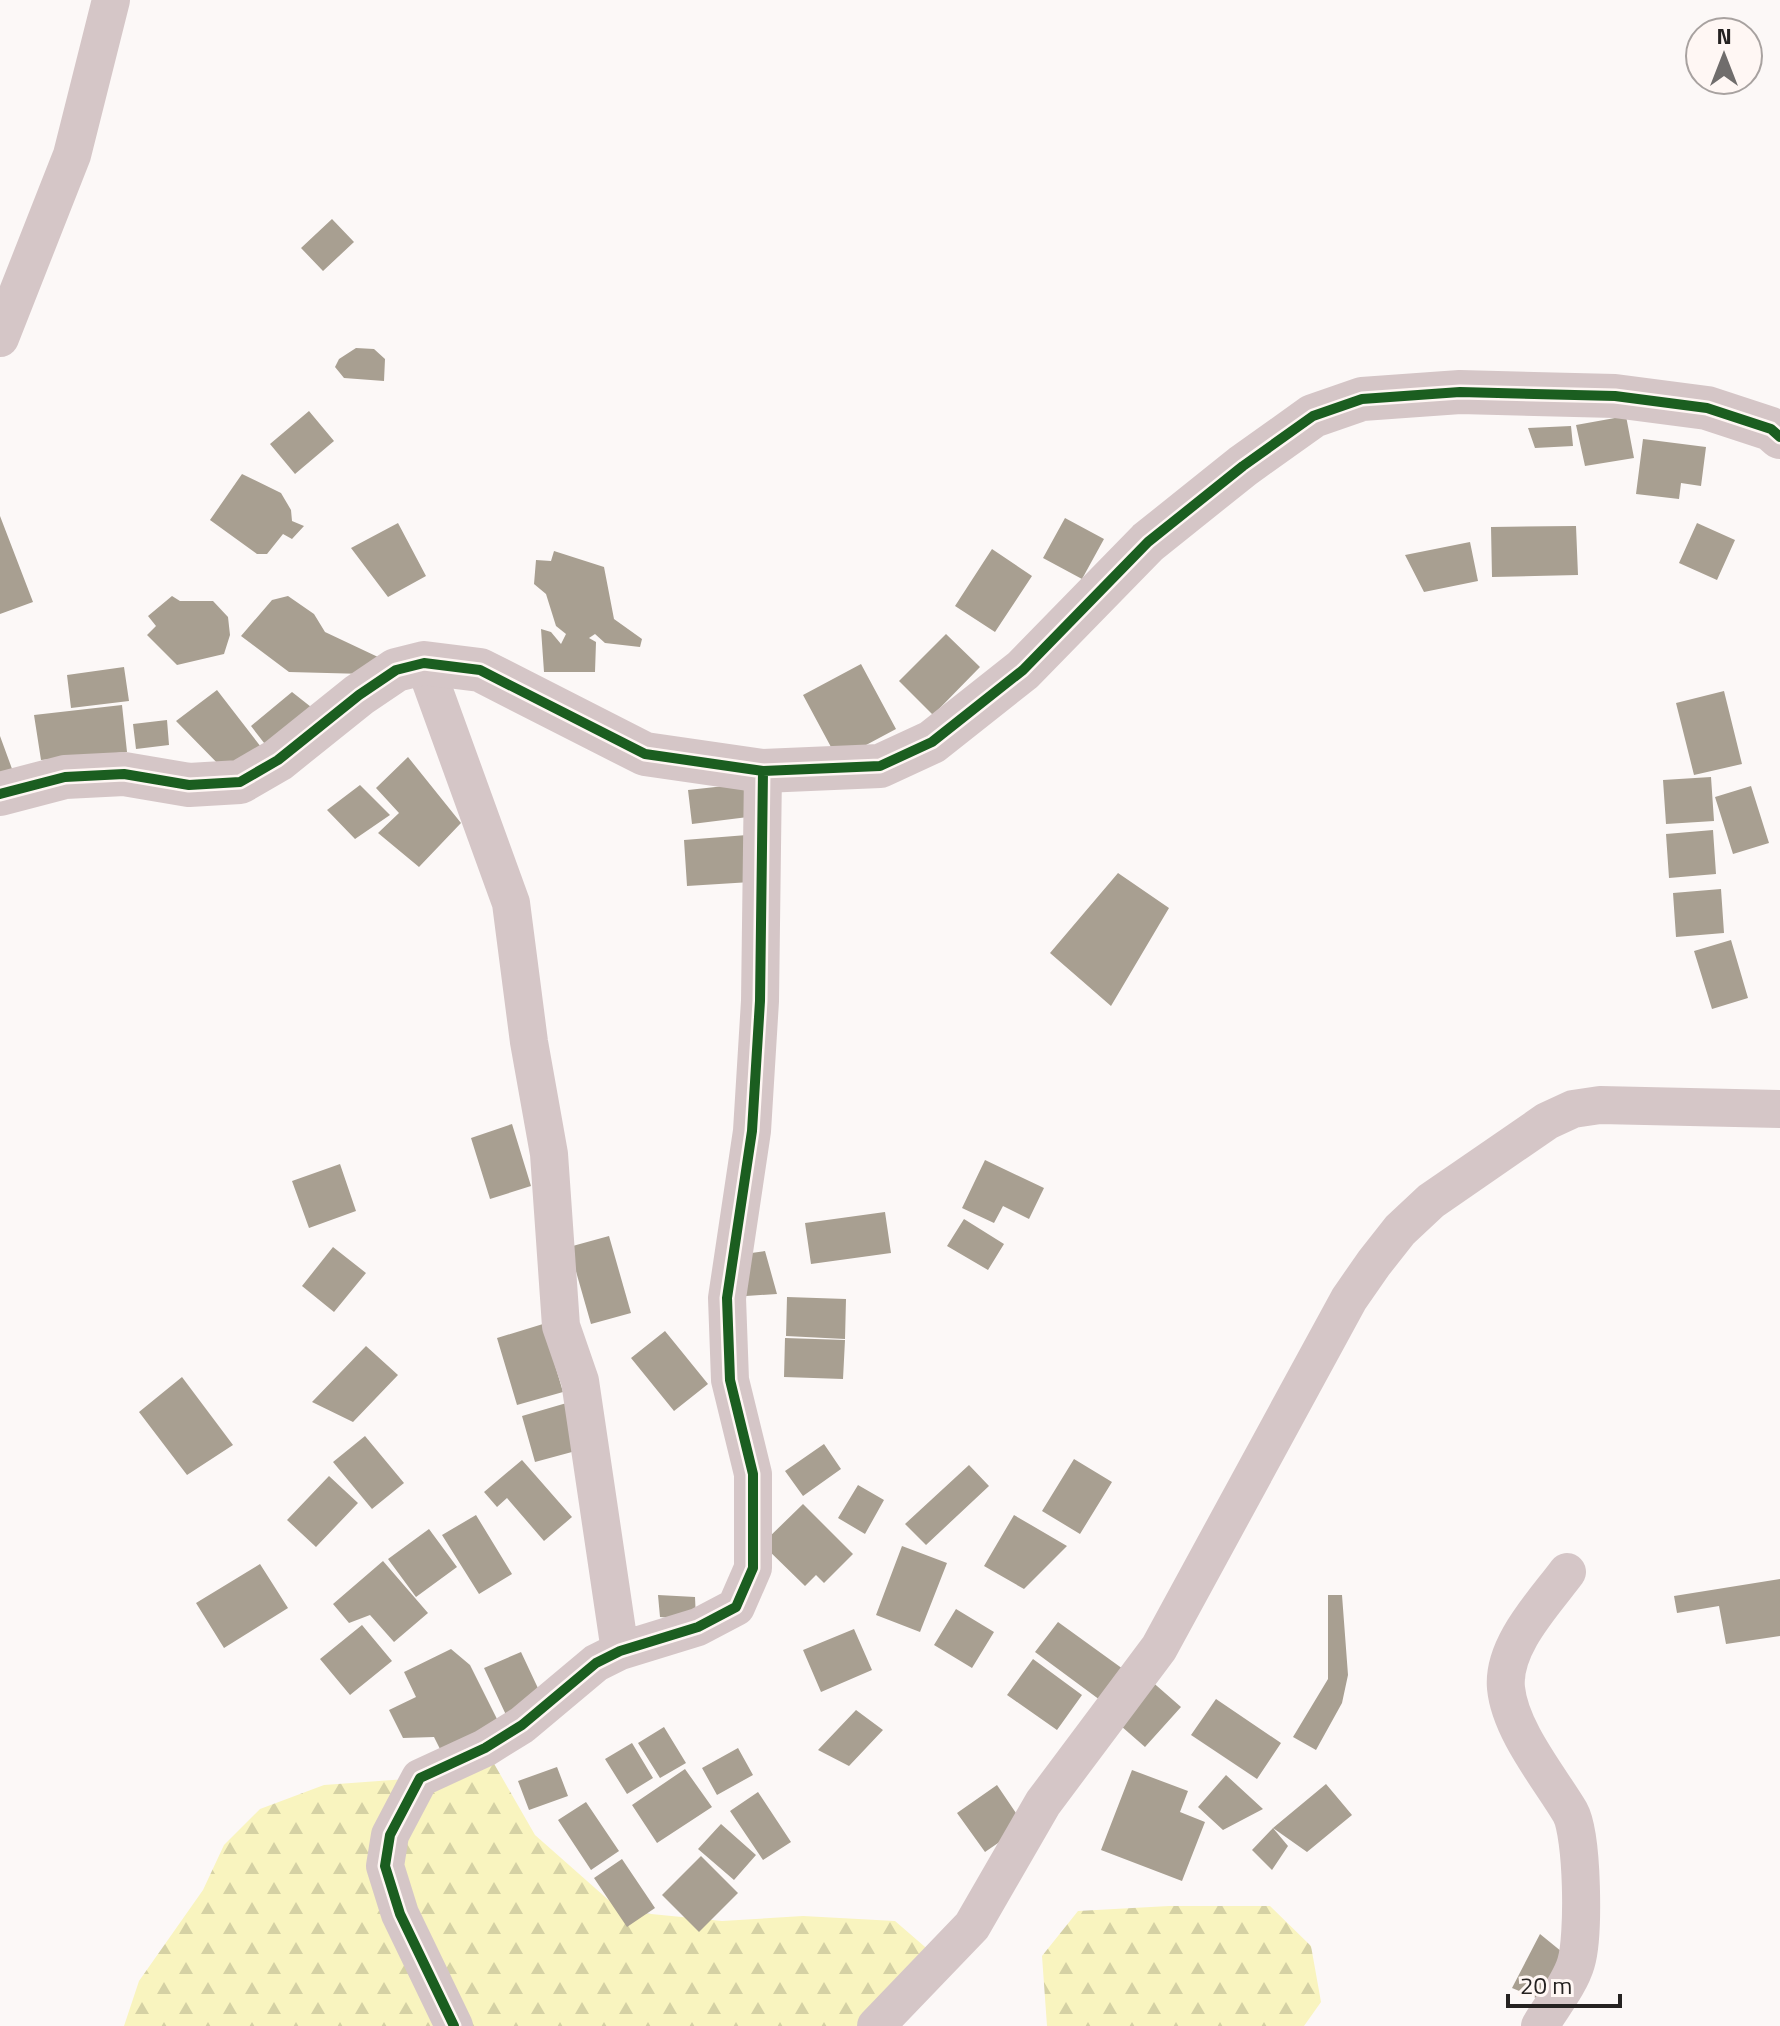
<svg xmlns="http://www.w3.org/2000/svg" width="1780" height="2026" font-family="'Titillium Web',sans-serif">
<defs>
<pattern id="forest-firs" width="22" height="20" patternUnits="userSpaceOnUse" patternTransform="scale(2)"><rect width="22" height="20" fill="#f9f4bf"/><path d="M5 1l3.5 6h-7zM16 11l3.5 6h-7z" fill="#d5d1a4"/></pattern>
</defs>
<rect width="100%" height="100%" fill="#fcf8f7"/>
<!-- forest -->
<path fill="url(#forest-firs)" d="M 485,1748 L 535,1835 L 621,1911 L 722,1921 L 803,1916 L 895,1921 L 939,1959 L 884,2026 L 124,2026 L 139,1981 L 203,1890 L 224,1845 L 260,1809 L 324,1785 L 420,1778 Z
M 1169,1906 L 1270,1906 L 1311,1946 L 1321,2002 L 1304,2026 L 1047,2026 L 1042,1956 L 1078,1911 Z"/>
<!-- building -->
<path fill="#a89f91" d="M 332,219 L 354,242 L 323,271 L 301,248 Z
M 356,348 L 374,349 L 385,359 L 384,381 L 344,378 L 335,367 L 339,359 Z
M 309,411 L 334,441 L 295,474 L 270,444 Z
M 1626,416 L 1634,458 L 1585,466 L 1576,425 Z
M 1571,426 L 1573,446 L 1535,448 L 1528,428 Z
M 1643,439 L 1706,447 L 1701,486 L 1681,483 L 1679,499 L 1636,494 Z
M 242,474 L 281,493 L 291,510 L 292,521 L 304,526 L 292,539 L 283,534 L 267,554 L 257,554 L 210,520 Z
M 0,516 L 33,602 L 0,614 Z
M 1065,518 L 1104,539 L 1082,579 L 1043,558 Z
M 398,523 L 426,576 L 388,597 L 351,548 Z
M 1697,523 L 1735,540 L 1717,580 L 1679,563 Z
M 1576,526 L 1578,575 L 1492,577 L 1491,527 Z
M 1470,542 L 1478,581 L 1424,592 L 1405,555 Z
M 992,549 L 1032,576 L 995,632 L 955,606 Z
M 554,551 L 604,567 L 614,619 L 642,639 L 640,647 L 605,643 L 595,634 L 589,638 L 596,642 L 595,672 L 544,672 L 541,629 L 551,632 L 561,644 L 566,634 L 556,626 L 546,594 L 534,584 L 536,560 L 551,561 Z
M 172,596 L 180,601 L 213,601 L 228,617 L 230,635 L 224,654 L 177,665 L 147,635 L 156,626 L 148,616 Z
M 288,596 L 314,614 L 325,632 L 378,657 L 365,674 L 289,672 L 241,636 L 272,600 Z
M 946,634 L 980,667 L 933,715 L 899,681 Z
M 861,664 L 896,729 L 838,760 L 803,695 Z
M 124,667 L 129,701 L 71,708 L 67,675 Z
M 217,690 L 271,760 L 230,776 L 176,721 Z
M 1724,691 L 1742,764 L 1694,775 L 1676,703 Z
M 292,692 L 325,718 L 275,757 L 251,726 Z
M 122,705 L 127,752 L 41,760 L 34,715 Z
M 167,720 L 169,745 L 136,749 L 133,724 Z
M 0,736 L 15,777 L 0,783 Z
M 408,757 L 461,823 L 419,867 L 378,833 L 399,813 L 376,788 Z
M 1711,777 L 1714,821 L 1666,824 L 1663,780 Z
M 743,784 L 748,817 L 692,824 L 688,790 Z
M 360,785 L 390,815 L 355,839 L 327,810 Z
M 1751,786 L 1769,843 L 1733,854 L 1715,797 Z
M 1713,830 L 1716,874 L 1669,878 L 1666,834 Z
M 747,835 L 751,882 L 687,886 L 684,840 Z
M 1118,873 L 1169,908 L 1111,1006 L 1050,953 Z
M 1721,889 L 1724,933 L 1676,937 L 1673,893 Z
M 1731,940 L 1748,998 L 1712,1009 L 1694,951 Z
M 512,1124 L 531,1186 L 490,1199 L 471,1138 Z
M 985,1160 L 1044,1188 L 1029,1219 L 1003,1206 L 994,1223 L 962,1208 Z
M 340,1164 L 356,1211 L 309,1228 L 292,1181 Z
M 885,1212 L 891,1253 L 811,1264 L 805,1223 Z
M 964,1219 L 1004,1244 L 988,1270 L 947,1246 Z
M 609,1236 L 631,1313 L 591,1324 L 569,1247 Z
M 333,1247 L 366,1273 L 334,1312 L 302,1286 Z
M 765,1251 L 777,1294 L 746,1296 L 737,1255 Z
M 787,1297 L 846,1299 L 845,1339 L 786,1336 Z
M 543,1324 L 563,1392 L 517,1405 L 497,1338 Z
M 665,1331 L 708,1384 L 674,1411 L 631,1358 Z
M 785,1338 L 845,1340 L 843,1379 L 784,1377 Z
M 366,1346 L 398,1375 L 353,1422 L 312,1402 Z
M 182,1377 L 233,1445 L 187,1475 L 139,1412 Z
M 570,1402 L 583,1449 L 535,1462 L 522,1416 Z
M 365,1436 L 404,1483 L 372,1509 L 333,1462 Z
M 824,1444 L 841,1469 L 803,1496 L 785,1471 Z
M 1074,1459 L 1112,1482 L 1080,1534 L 1042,1511 Z
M 522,1460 L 572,1517 L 544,1541 L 507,1498 L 497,1507 L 484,1492 Z
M 969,1465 L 989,1486 L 926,1545 L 905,1524 Z
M 329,1476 L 358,1503 L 316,1547 L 287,1520 Z
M 858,1485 L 884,1500 L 865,1534 L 838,1518 Z
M 803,1504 L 853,1554 L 824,1583 L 816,1575 L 805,1586 L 762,1544 Z
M 476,1515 L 512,1574 L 479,1594 L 442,1535 Z
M 1014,1515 L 1067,1546 L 1024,1589 L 984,1566 Z
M 429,1529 L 457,1567 L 416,1597 L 388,1559 Z
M 902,1546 L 947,1563 L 920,1632 L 876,1615 Z
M 383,1561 L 428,1613 L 394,1642 L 370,1615 L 349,1623 L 333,1604 Z
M 260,1564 L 288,1608 L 224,1648 L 196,1603 Z
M 1780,1579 L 1780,1636 L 1726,1644 L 1719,1606 L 1677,1613 L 1674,1596 Z
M 658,1595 L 695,1597 L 696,1620 L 660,1617 Z
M 1328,1595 L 1342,1595 L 1348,1675 L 1342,1703 L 1316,1750 L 1293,1737 L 1328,1679 Z
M 956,1609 L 994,1632 L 972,1668 L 934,1645 Z
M 1058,1622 L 1123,1669 L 1100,1700 L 1035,1652 Z
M 362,1625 L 392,1661 L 350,1695 L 320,1659 Z
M 854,1629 L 872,1670 L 821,1692 L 803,1650 Z
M 451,1649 L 470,1665 L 501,1727 L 443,1755 L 434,1737 L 403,1738 L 389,1710 L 416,1697 L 404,1672 Z
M 521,1652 L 544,1701 L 507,1717 L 484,1668 Z
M 1033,1659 L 1082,1695 L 1057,1730 L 1007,1695 Z
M 1149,1679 L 1181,1707 L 1145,1747 L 1113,1719 Z
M 1216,1699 L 1281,1743 L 1257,1779 L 1191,1735 Z
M 856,1710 L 883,1730 L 849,1766 L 818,1750 Z
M 664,1727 L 686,1763 L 660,1778 L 638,1743 Z
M 632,1743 L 653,1778 L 627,1794 L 605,1759 Z
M 738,1748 L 753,1775 L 717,1795 L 702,1768 Z
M 557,1767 L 568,1796 L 529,1810 L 518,1781 Z
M 685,1769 L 712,1807 L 657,1843 L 632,1805 Z
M 1132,1770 L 1188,1791 L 1180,1812 L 1205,1822 L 1182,1881 L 1101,1850 Z
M 1226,1775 L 1263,1809 L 1223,1830 L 1198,1807 Z
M 1326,1784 L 1352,1815 L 1307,1852 L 1273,1828 Z
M 997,1785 L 1024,1825 L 985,1852 L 957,1813 Z
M 758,1792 L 791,1842 L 763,1860 L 730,1811 Z
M 586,1802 L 619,1851 L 591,1870 L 558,1820 Z
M 721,1824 L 756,1855 L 734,1880 L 698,1849 Z
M 1273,1828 L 1288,1846 L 1272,1870 L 1252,1850 Z
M 701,1856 L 738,1893 L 699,1932 L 662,1895 Z
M 622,1859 L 655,1908 L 627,1927 L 594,1878 Z
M 1540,1934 L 1567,1956 L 1544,2001 L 1512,1988 Z"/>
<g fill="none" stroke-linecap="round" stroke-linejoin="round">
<!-- minor -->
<path stroke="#d5c6c7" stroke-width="38" d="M 0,338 L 72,155 L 111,0
M 424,663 L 511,903 L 529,1042 L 549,1154 L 561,1326 L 580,1381 L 620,1651
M 454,2026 L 400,1914 L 385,1866 L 390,1835 L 420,1778 L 485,1748 L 522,1725 L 596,1663 L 620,1651 L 698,1627 L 736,1607 L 753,1568 L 753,1474 L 730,1380 L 727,1298 L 752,1131 L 760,1001 L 763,771
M 876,2026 L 972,1926 L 1043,1803 L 1159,1648 L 1349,1299 L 1374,1263 L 1400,1230 L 1431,1201 L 1547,1121 L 1573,1109 L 1600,1105 L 1780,1109
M 1540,2026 C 1551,2007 1570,1984 1576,1963 C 1584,1937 1583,1835 1570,1812 C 1549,1777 1510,1730 1506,1688 C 1502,1646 1544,1603 1567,1572"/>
<!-- tertiary -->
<path stroke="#d5c6c7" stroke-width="44" d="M 0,794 L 65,777 L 124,774 L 189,785 L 240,782 L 278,760 L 359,695 L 396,670 L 424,663 L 480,670 L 645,754 L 763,771 L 880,766 L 932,742 L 1023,670 L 1148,542 L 1243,466 L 1313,416 L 1362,399 L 1460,392 L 1615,396 L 1707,408 L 1771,429 L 1780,437"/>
<!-- cycleway casing -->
<g stroke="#fff7f4" stroke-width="15">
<path id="cycleway" d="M 0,794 L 65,777 L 124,774 L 189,785 L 240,782 L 278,760 L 359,695 L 396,670 L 424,663 L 480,670 L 645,754 L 763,771 L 880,766 L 932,742 L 1023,670 L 1148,542 L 1243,466 L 1313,416 L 1362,399 L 1460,392 L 1615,396 L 1707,408 L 1771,429 L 1780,437
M 454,2026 L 400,1914 L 385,1866 L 390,1835 L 420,1778 L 485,1748 L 522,1725 L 596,1663 L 620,1651 L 698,1627 L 736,1607 L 753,1568 L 753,1474 L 730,1380 L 727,1298 L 752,1131 L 760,1001 L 763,771"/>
</g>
<!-- cycleway -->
<use href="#cycleway" stroke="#1b5e20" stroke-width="10"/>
</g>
<!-- north arrow -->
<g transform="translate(1724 56)"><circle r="38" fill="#fff7f4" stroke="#a8a2a0" stroke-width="2"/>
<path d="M0-6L14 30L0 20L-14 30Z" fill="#706d6c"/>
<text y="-12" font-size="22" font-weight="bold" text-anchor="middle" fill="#252221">N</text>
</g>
<!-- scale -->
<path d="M1508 1994v12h112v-12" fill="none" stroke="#252221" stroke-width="4"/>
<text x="1520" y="1994" font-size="24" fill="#252221" stroke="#fff7f4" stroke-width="6" paint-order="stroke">20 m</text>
</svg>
